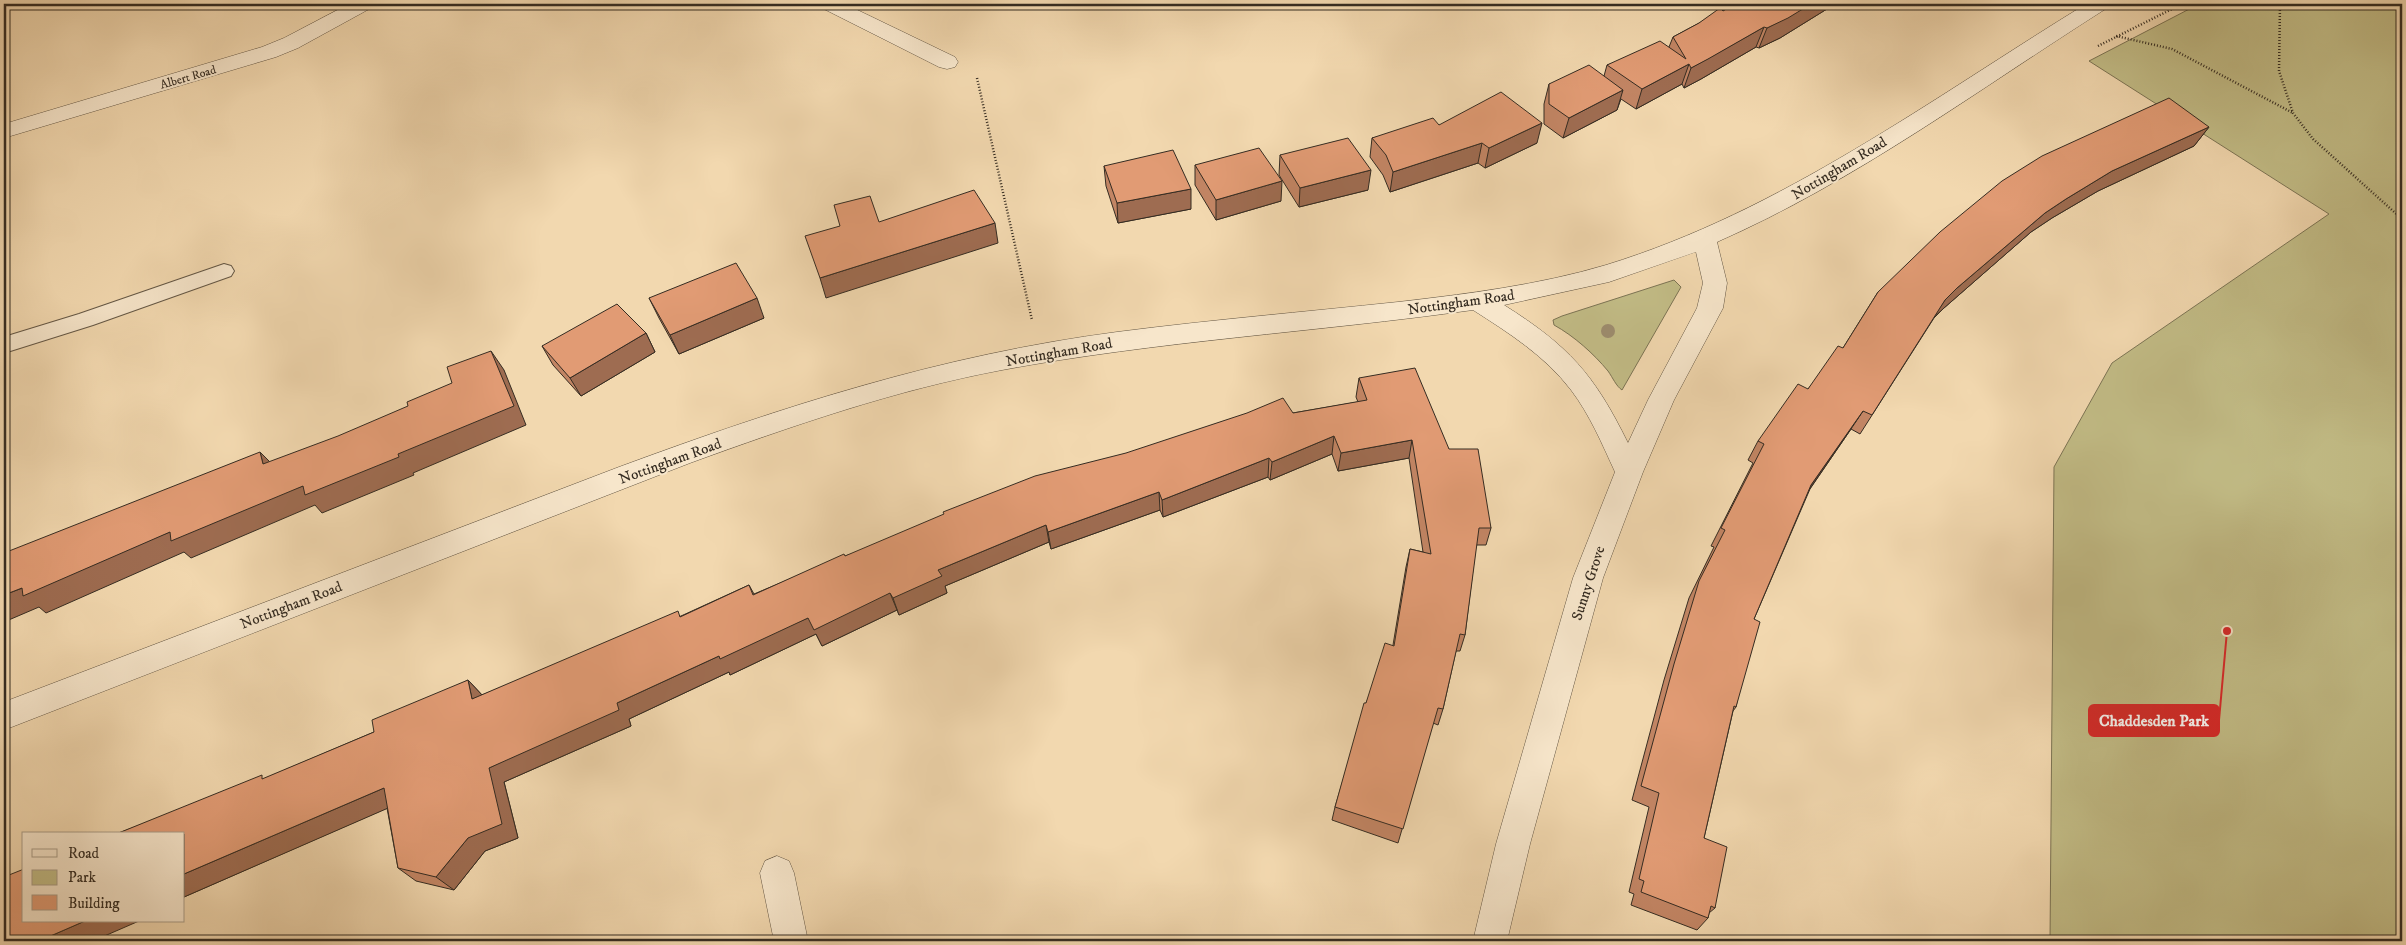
<svg xmlns="http://www.w3.org/2000/svg" width="2406" height="945" font-family="'IM FELL DW Pica',serif">
<rect width="100%" height="100%" fill="#f2d8af"/>
<filter id="stains"><feTurbulence type="fractalNoise" baseFrequency=".004" numOctaves="4"/><feColorMatrix values="0 0 0 0 .2 0 0 0 0 .09 0 0 0 0 .02 0 0 0 .5 -.17"/></filter>
<radialGradient id="worn" r=".72"><stop offset=".6" stop-color="#630" stop-opacity="0"/><stop offset="1" stop-color="#630" stop-opacity=".3"/></radialGradient>
<!-- green -->
<path fill="#c2bc86" stroke="#7c7454" d="M 2199,4 L 2390,4 L 2402,11 L 2402,941 L 2050,941 L 2054,467 L 2112,363 L 2329,214 L 2089,61 Z
M 1674,280 L 1681,287 L 1622,390 C 1616,386 1613,378 1608,371 C 1594,354 1574,336 1554,325 L 1553,320 L 1562,316 Z"/>
<g fill="none" stroke-linecap="round" stroke-linejoin="round">
<!-- service casing -->
<g stroke="#645745" stroke-width="2">
<path id="service" d="M 224,264 L 231,266 L 234,271 L 231,276 L 93,325 L 4,353 L 4,337 L 79,314 Z"/>
</g>
<!-- minor casing -->
<g stroke="#645745" stroke-width="1">
<path id="minor" d="M 349,4 L 374,4 L 371,8 L 298,48 L 276,57 L 4,138 L 4,124 L 262,47 L 284,38 Z
M 819,4 L 845,4 L 955,57 L 958,62 L 955,67 L 947,69 L 939,67 L 822,8 Z
M 777,856 L 789,861 L 794,873 L 808,941 L 774,941 L 760,873 L 765,861 Z"/>
</g>
<!-- tertiary casing -->
<g stroke="#645745" stroke-width="1">
<path id="tertiary" d="M 2086,4 L 2110,4 L 2107,8 C 1979,89 1856,181 1717,242 L 1727,283 L 1723,308 L 1674,400 L 1643,472 L 1603,578 L 1530,844 L 1507,941 L 1473,941 L 1496,844 L 1573,578 L 1615,472 C 1602,444 1590,415 1571,390 C 1545,356 1509,333 1473,310 C 1316,332 1158,341 1002,370 C 895,390 792,426 690,463 L 4,730 L 4,702 L 619,467 C 784,406 942,355 1117,332 C 1210,320 1304,312 1398,302 C 1467,294 1539,285 1606,265 C 1782,211 1931,99 2086,4 ZM 1696,252 L 1703,283 L 1697,308 L 1648,400 L 1628,443 C 1594,374 1569,346 1504,305 L 1609,282 Z"/>
</g>
<!-- path -->
<path stroke="#352c22" stroke-width="2.5" stroke-dasharray="1 2" stroke-linecap="butt" d="M 2280,4 L 2279,71 L 2293,113 L 2313,139 L 2402,219
M 2116,36 L 2172,49 L 2293,113
M 2098,46 L 2182,4
M 977,78 L 1032,320"/>
<!-- service -->
<use href="#service" fill="#f7e6cb" fill-rule="evenodd"/>
<!-- minor -->
<use href="#minor" fill="#f7e6cb" fill-rule="evenodd"/>
<!-- tertiary -->
<use href="#tertiary" fill="#f7e6cb" fill-rule="evenodd"/>
</g>
<!-- trees -->
<circle fill="#9d8d6f" cx="1608" cy="331" r="7"/>
<!-- wall -->
<path fill="#c28564" stroke="#352c22" d="M 1735,4 L 1835,4 L 1780,38 L 1759,48 L 1756,47 L 1701,79 L 1684,88 L 1682,84 L 1636,109 L 1621,99 L 1617,110 L 1563,138 L 1544,124 L 1544,104 L 1549,84 L 1604,76 L 1607,65 L 1669,47 L 1673,37 Z
M 1439,125 L 1537,143 L 1485,168 L 1478,163 L 1390,192 L 1383,175 L 1370,157 L 1372,138 Z
M 2209,127 L 2194,146 L 2098,191 L 2052,218 L 2031,232 L 1944,308 L 1934,318 L 1860,434 L 1851,429 L 1810,489 L 1754,619 L 1736,707 L 1733,711 L 1704,838 L 1715,908 L 1709,913 L 1708,918 L 1697,930 L 1631,905 L 1634,894 L 1629,892 L 1649,807 L 1632,800 L 1664,680 L 1689,598 L 1714,547 L 1711,546 L 1753,463 L 1748,460 L 1758,441 L 1808,389 L 1843,348 L 1878,292 Z
M 1280,155 L 1368,190 L 1299,207 L 1279,175 Z
M 1195,165 L 1281,201 L 1216,220 L 1195,185 Z
M 1104,166 L 1191,209 L 1118,223 L 1106,186 Z
M 649,298 L 764,318 L 679,354 L 659,318 Z
M 646,333 L 655,352 L 581,396 L 553,365 L 542,346 Z
M 1359,378 L 1449,449 L 1491,528 L 1486,545 L 1476,545 L 1465,635 L 1460,651 L 1456,651 L 1443,709 L 1438,725 L 1433,723 L 1398,843 L 1332,820 L 1335,807 L 1366,703 L 1393,645 L 1406,567 L 1410,549 L 1423,552 L 1409,458 L 1338,471 L 1332,454 L 1270,480 L 1268,477 L 1163,517 L 1160,510 L 1051,549 L 1049,542 L 945,586 L 947,593 L 899,615 L 897,610 L 822,646 L 816,634 L 730,675 L 729,672 L 629,719 L 631,726 L 504,782 L 518,838 L 485,851 L 454,890 L 416,881 L 398,868 L 387,808 L 184,897 L 184,834 L 116,834 L 266,778 L 374,732 L 468,680 L 482,695 L 681,616 L 749,585 L 754,594 L 845,556 L 1293,413 L 1358,402 L 1356,397 Z"/>
<!-- shaded-wall -->
<path fill="#9e6c51" stroke="#352c22" d="M 1811,4 L 1835,4 L 1780,38 L 1759,48 L 1767,28 Z
M 1764,27 L 1756,47 L 1701,79 L 1684,88 L 1691,68 Z
M 1689,64 L 1682,84 L 1636,109 L 1642,89 Z
M 1623,90 L 1617,110 L 1563,138 L 1569,118 Z
M 1542,123 L 1537,143 L 1485,168 L 1489,148 Z
M 2209,127 L 2194,146 L 2098,191 L 2052,218 L 2031,232 L 1944,308 L 1932,319 L 1945,300 L 1957,288 L 2045,213 L 2066,199 L 2112,171 Z
M 1482,143 L 1478,163 L 1390,192 L 1393,172 Z
M 1371,170 L 1368,190 L 1299,207 L 1300,188 Z
M 1282,181 L 1281,201 L 1216,220 L 1216,200 Z
M 1191,189 L 1191,209 L 1118,223 L 1117,203 Z
M 995,223 L 998,243 L 826,298 L 820,278 Z
M 757,298 L 764,318 L 679,354 L 670,335 Z
M 646,333 L 655,352 L 581,396 L 570,378 Z
M 491,351 L 504,370 L 526,425 L 413,473 L 414,475 L 322,513 L 315,505 L 191,558 L 184,552 L 46,613 L 39,607 L 4,622 L 4,595 L 170,532 L 303,486 L 398,454 Z
M 1863,411 L 1851,429 L 1800,503 L 1811,485 Z
M 1334,436 L 1332,454 L 1270,480 L 1272,462 Z
M 1412,440 L 1409,458 L 1338,471 L 1341,453 Z
M 260,452 L 278,470 L 263,464 Z
M 1269,458 L 1268,477 L 1163,517 L 1162,500 Z
M 1159,492 L 1160,510 L 1051,549 L 1048,532 Z
M 1046,525 L 1049,542 L 945,586 L 947,593 L 899,615 L 893,598 L 938,570 Z
M 890,593 L 897,610 L 822,646 L 816,634 L 730,675 L 729,672 L 629,719 L 631,726 L 504,782 L 518,838 L 485,851 L 454,890 L 436,877 L 468,838 L 489,768 L 617,703 L 719,656 L 808,618 Z
M 468,680 L 483,696 L 472,699 Z
M 384,788 L 402,802 L 184,897 L 184,874 Z
M 85,921 L 139,921 L 93,941 L 39,941 Z"/>
<!-- building -->
<path fill="#e19b74" stroke="#352c22" d="M 1735,4 L 1811,4 L 1788,18 L 1767,28 L 1764,27 L 1708,59 L 1691,68 L 1689,64 L 1642,89 L 1607,65 L 1660,41 L 1686,59 L 1673,37 L 1699,23 L 1720,8 L 1723,11 Z
M 1589,65 L 1623,90 L 1569,118 L 1549,104 L 1549,84 Z
M 1501,92 L 1542,123 L 1489,148 L 1482,143 L 1393,172 L 1386,155 L 1372,138 L 1433,118 L 1439,125 Z
M 2169,98 L 2209,127 L 2112,171 L 2066,199 L 2045,213 L 1957,288 L 1945,300 L 1872,415 L 1863,411 L 1811,485 L 1754,619 L 1760,622 L 1736,707 L 1734,706 L 1704,838 L 1727,847 L 1715,908 L 1711,906 L 1708,918 L 1641,892 L 1644,881 L 1639,879 L 1659,793 L 1641,786 L 1674,664 L 1699,581 L 1725,530 L 1721,528 L 1764,444 L 1758,441 L 1798,384 L 1808,389 L 1838,346 L 1843,348 L 1878,292 L 1940,232 L 2002,181 L 2042,156 Z
M 1348,138 L 1371,170 L 1300,188 L 1280,155 Z
M 1259,148 L 1282,181 L 1216,200 L 1195,165 Z
M 1173,150 L 1191,189 L 1117,203 L 1104,166 Z
M 974,190 L 995,223 L 820,278 L 805,236 L 840,226 L 834,205 L 870,196 L 879,222 Z
M 736,263 L 757,298 L 670,335 L 649,298 Z
M 617,304 L 646,333 L 570,378 L 542,346 Z
M 491,351 L 514,406 L 398,454 L 399,457 L 305,495 L 303,486 L 171,541 L 170,532 L 23,596 L 22,588 L 4,595 L 4,553 L 260,452 L 263,464 L 338,436 L 408,406 L 407,402 L 452,383 L 447,367 Z
M 1415,368 L 1449,449 L 1478,449 L 1491,528 L 1479,528 L 1465,635 L 1460,634 L 1443,709 L 1438,708 L 1403,829 L 1335,807 L 1364,703 L 1366,703 L 1385,643 L 1394,646 L 1410,549 L 1431,554 L 1412,440 L 1341,453 L 1334,436 L 1272,462 L 1269,458 L 1162,500 L 1159,492 L 1048,532 L 1046,525 L 938,570 L 942,576 L 893,598 L 890,593 L 814,630 L 808,618 L 720,659 L 719,656 L 617,703 L 619,710 L 489,768 L 502,824 L 468,838 L 436,877 L 398,868 L 384,788 L 184,874 L 184,834 L 116,834 L 262,775 L 262,779 L 374,732 L 372,720 L 468,680 L 472,699 L 678,611 L 680,617 L 749,585 L 753,595 L 844,554 L 845,556 L 944,514 L 943,512 L 1035,476 L 1126,453 L 1247,413 L 1283,398 L 1293,413 L 1367,400 L 1359,378 Z
M 24,869 L 24,921 L 85,921 L 39,941 L 4,941 L 4,877 Z"/>
<g text-anchor="middle" stroke-width="4" stroke-linejoin="round" paint-order="stroke">
<!-- far-street labels -->
<g font-size="12" fill="#352c22" stroke="#f7e6cb">
<text transform="translate(188 77) rotate(-16)" y="4">Albert Road</text>
</g>
<!-- street labels -->
<g font-size="15" fill="#352c22" stroke="#f7e6cb">
<text transform="translate(1839 168) rotate(-31)" y="5">Nottingham Road</text>
<text transform="translate(1461 302) rotate(-8)" y="5">Nottingham Road</text>
<text transform="translate(1059 352) rotate(-10)" y="5">Nottingham Road</text>
<text transform="translate(670 461) rotate(-20)" y="5">Nottingham Road</text>
<text transform="translate(1588 583) rotate(-72)" y="5">Sunny Grove</text>
<text transform="translate(291 605) rotate(-21)" y="5">Nottingham Road</text>
</g>
</g>
<!-- callouts -->
<path fill="none" stroke="#d62828" stroke-width="2" d="M2227 631L2219 720"/>
<circle fill="#d62828" stroke="#f7e6cb" stroke-width="2" cx="2227" cy="631" r="5"/>
<rect fill="#d62828" stroke="#d62828" stroke-width="2" x="2089" y="705" width="130" height="31" rx="5"/>
<g font-size="16" text-anchor="middle" font-weight="bold" fill="#fff">
<text x="2154" y="726">Chaddesden Park</text>
</g>
<!-- margin -->
<rect width="2406" height="945" fill="none" stroke="#f2d8af" stroke-width="20"/>
<rect x="5" y="5" width="2396" height="935" fill="none" stroke="#352c22" stroke-width="2.5"/>
<rect x="10" y="10" width="2386" height="925" fill="none" stroke="#352c22"/>
<!-- legend -->
<rect x="22" y="832" width="162" height="90" fill="#f7e6cb" stroke="#a99c87"/>
<rect x="32" y="849" width="25" height="8" fill="#f7e6cb" stroke="#a99c87"/>
<text x="68" y="858" font-size="15" fill="#352c22">Road</text>
<rect x="32" y="870" width="25" height="15" fill="#c2bc86" stroke="#a99c87"/>
<text x="68" y="882" font-size="15" fill="#352c22">Park</text>
<rect x="32" y="895" width="25" height="15" fill="#e19b74" stroke="#a99c87"/>
<text x="68" y="908" font-size="15" fill="#352c22">Building</text>
<rect width="100%" height="100%" filter="url(#stains)"/>
<rect width="100%" height="100%" fill="url(#worn)"/>
</svg>
